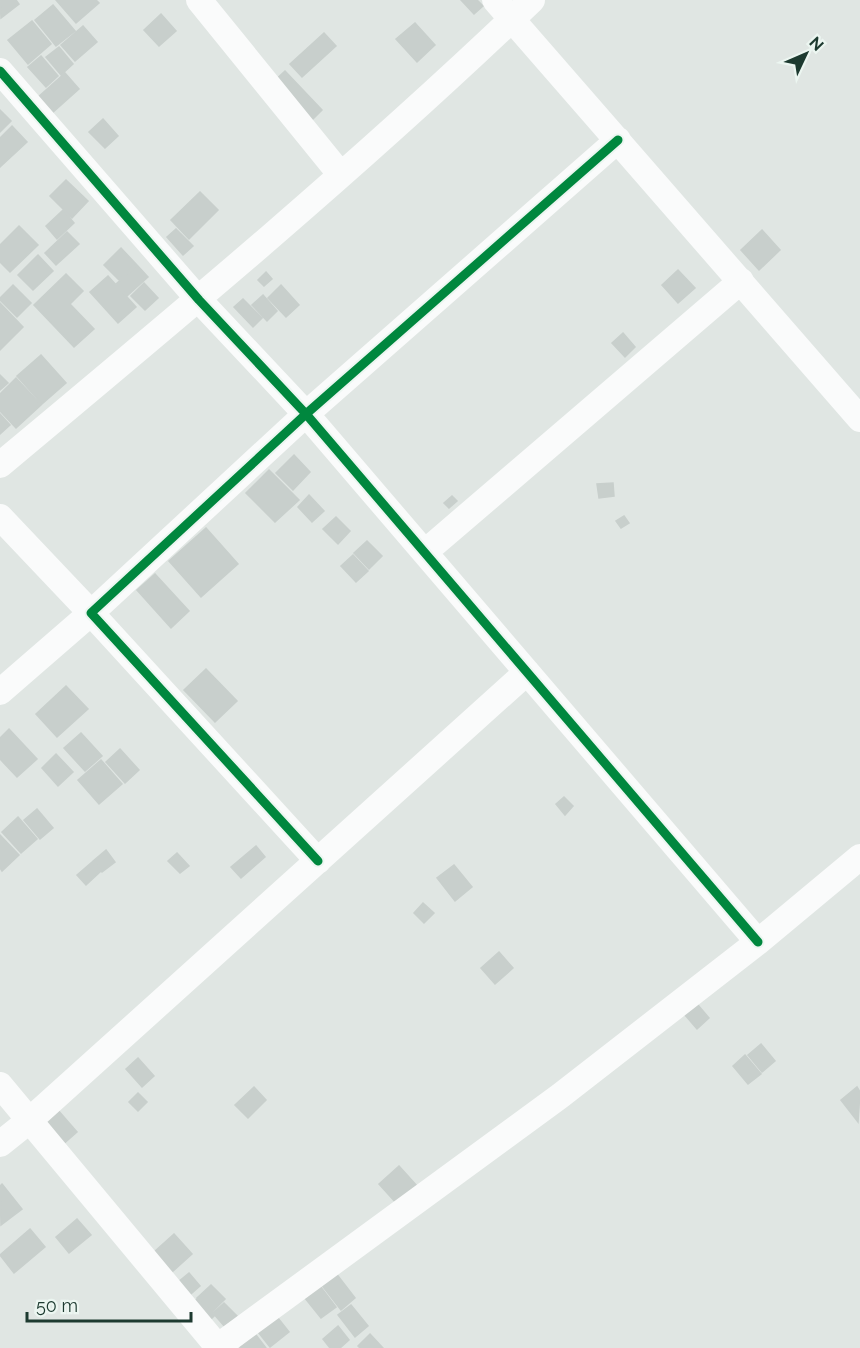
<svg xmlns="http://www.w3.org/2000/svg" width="860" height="1348" font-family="Raleway,sans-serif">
<rect width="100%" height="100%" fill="#e0e6e3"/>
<!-- building -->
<path fill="#c8cfcc" stroke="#c8cfcc" stroke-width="1.5" d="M 0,0 L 16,0 L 19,4 L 1,18 Z
M 56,0 L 96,0 L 99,3 L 76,23 Z
M 461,0 L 477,0 L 483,6 L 474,14 Z
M 53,5 L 75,31 L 56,46 L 35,20 Z
M 161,14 L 176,31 L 159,46 L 144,30 Z
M 32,21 L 51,44 L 28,64 L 8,40 Z
M 415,23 L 435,45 L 417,62 L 396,39 Z
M 83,26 L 97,42 L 75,61 L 61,45 Z
M 324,33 L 336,46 L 302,77 L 290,64 Z
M 59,47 L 73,64 L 61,75 L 46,57 Z
M 41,56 L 58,76 L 46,87 L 28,67 Z
M 285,71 L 322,110 L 309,123 L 272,83 Z
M 65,73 L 79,89 L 51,114 L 37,98 Z
M 0,110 L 11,121 L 0,132 Z
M 103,119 L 118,136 L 105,148 L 89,132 Z
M 12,126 L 27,142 L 0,167 L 0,138 Z
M 66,180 L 88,201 L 72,218 L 50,196 Z
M 200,192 L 218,210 L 189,239 L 171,220 Z
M 63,210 L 74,223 L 57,239 L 46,226 Z
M 19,226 L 38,245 L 10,272 L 0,262 L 0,245 Z
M 176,229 L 193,246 L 183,255 L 167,237 Z
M 762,230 L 780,250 L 759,270 L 741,250 Z
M 67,232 L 79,244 L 56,265 L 45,253 Z
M 121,248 L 136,264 L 119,280 L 104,265 Z
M 38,255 L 53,271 L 33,290 L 18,275 Z
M 137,265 L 148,277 L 127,296 L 116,284 Z
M 678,270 L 695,288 L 678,303 L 662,285 Z
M 266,272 L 272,279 L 264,286 L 258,280 Z
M 66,274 L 83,291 L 70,304 L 94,329 L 74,347 L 34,305 Z
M 108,276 L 136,307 L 118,323 L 90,292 Z
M 144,283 L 158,298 L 145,310 L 131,296 Z
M 13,285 L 31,303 L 17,317 L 0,300 L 0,298 Z
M 281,285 L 299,305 L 286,317 L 268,298 Z
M 263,295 L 277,311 L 267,321 L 252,305 Z
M 243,299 L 262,318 L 253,327 L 234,307 Z
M 0,303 L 23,327 L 0,350 Z
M 623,333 L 635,347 L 625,357 L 612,343 Z
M 41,355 L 66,383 L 42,404 L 17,376 Z
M 0,375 L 8,383 L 0,390 Z
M 16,378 L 41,405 L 16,428 L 0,411 L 0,394 Z
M 0,414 L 10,425 L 0,434 Z
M 294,455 L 310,472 L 293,490 L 276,473 Z
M 269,470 L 299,500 L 275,522 L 246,493 Z
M 613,483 L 614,496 L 599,498 L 597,484 Z
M 309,495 L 324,511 L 312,522 L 298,507 Z
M 452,496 L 457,501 L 449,508 L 444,503 Z
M 624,516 L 629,523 L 621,528 L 616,521 Z
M 336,517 L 350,531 L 338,544 L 323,529 Z
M 206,528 L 238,564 L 201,597 L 169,561 Z
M 367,541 L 382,556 L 369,569 L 354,553 Z
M 353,555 L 368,571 L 356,582 L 341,566 Z
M 155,574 L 189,611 L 171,628 L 137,590 Z
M 206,669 L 237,701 L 215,722 L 184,690 Z
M 66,686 L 88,709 L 57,737 L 36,714 Z
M 9,729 L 37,759 L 17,777 L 0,759 L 0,738 Z
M 81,733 L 102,756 L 85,771 L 64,748 Z
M 120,749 L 139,770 L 125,783 L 106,762 Z
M 56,754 L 73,772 L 58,786 L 42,768 Z
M 101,760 L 122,784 L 99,804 L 78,780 Z
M 564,797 L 573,806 L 565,815 L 556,804 Z
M 37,809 L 53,828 L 40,839 L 24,820 Z
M 18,817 L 37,839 L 21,853 L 2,832 Z
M 0,835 L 19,855 L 2,871 L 0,868 Z
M 256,846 L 265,857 L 241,878 L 231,867 Z
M 106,850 L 115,862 L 102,872 L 93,861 Z
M 177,853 L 189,866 L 180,873 L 168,861 Z
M 92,862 L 100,872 L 86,885 L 77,875 Z
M 454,865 L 472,887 L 455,901 L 437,878 Z
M 423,903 L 434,913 L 424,923 L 414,913 Z
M 499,952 L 513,968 L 495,984 L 481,968 Z
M 698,1005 L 709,1018 L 697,1029 L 685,1015 Z
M 761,1044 L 775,1061 L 762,1072 L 748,1055 Z
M 745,1055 L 761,1074 L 748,1084 L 733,1066 Z
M 138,1058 L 154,1076 L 142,1087 L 126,1069 Z
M 254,1087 L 266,1100 L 248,1118 L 235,1105 Z
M 857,1087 L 860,1092 L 858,1122 L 841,1100 Z
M 138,1093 L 147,1102 L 138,1111 L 129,1102 Z
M 57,1109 L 77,1132 L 60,1147 L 40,1122 Z
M 399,1166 L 417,1186 L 397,1204 L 379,1184 Z
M 2,1184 L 22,1209 L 1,1225 L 0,1186 Z
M 77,1219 L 91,1235 L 69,1253 L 56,1237 Z
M 30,1229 L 45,1247 L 14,1273 L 0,1255 Z
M 174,1234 L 192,1254 L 172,1272 L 154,1252 Z
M 335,1272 L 355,1298 L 341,1310 L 321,1284 Z
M 189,1273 L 200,1286 L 184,1300 L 172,1287 Z
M 211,1285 L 225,1299 L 212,1312 L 197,1298 Z
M 320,1286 L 336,1307 L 321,1318 L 305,1298 Z
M 197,1299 L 214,1316 L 205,1325 L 188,1307 Z
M 224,1303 L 237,1316 L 225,1327 L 213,1313 Z
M 351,1305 L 368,1326 L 355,1337 L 338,1315 Z
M 274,1313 L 289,1332 L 270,1347 L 255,1328 Z
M 338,1326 L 349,1340 L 340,1348 L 330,1348 L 323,1339 Z
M 370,1334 L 383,1348 L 360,1348 L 358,1346 Z
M 256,1335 L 266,1348 L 240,1348 L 240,1347 Z"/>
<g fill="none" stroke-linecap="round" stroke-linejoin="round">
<!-- street -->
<path stroke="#fafbfb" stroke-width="26" d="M 199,0 L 341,175
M 495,0 L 860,419
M 0,71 L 199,300 L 306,414 L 758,942
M 0,465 C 181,314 362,163 532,0
M 0,517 L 91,613 L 0,692
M 425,552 L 741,281
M 318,861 L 91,613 L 306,414 L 618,140
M 0,1085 L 218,1347
M 0,1144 L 30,1120 L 527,672
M 216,1348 L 560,1096 L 758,942 L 860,857"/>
<!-- cycleway casing -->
<g stroke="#ecf6f1" stroke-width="13">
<path id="cycleway" d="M 0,71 L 199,300 L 306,414 L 758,942
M 318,861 L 91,613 L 306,414 L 618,140"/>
</g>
<!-- cycleway -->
<use href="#cycleway" stroke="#00873e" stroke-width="9"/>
</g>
<!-- north arrow -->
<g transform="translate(806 54) rotate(46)" stroke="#ecf6f1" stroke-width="4.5" paint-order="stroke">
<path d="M0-4.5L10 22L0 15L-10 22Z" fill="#1d3a30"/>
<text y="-9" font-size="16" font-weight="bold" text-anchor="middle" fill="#1d3a30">N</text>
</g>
<!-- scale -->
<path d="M27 1312v9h164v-9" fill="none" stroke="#1d3a30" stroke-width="3"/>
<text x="36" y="1312" font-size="18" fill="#1d3a30" stroke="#ecf6f1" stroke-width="4.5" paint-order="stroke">50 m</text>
</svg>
